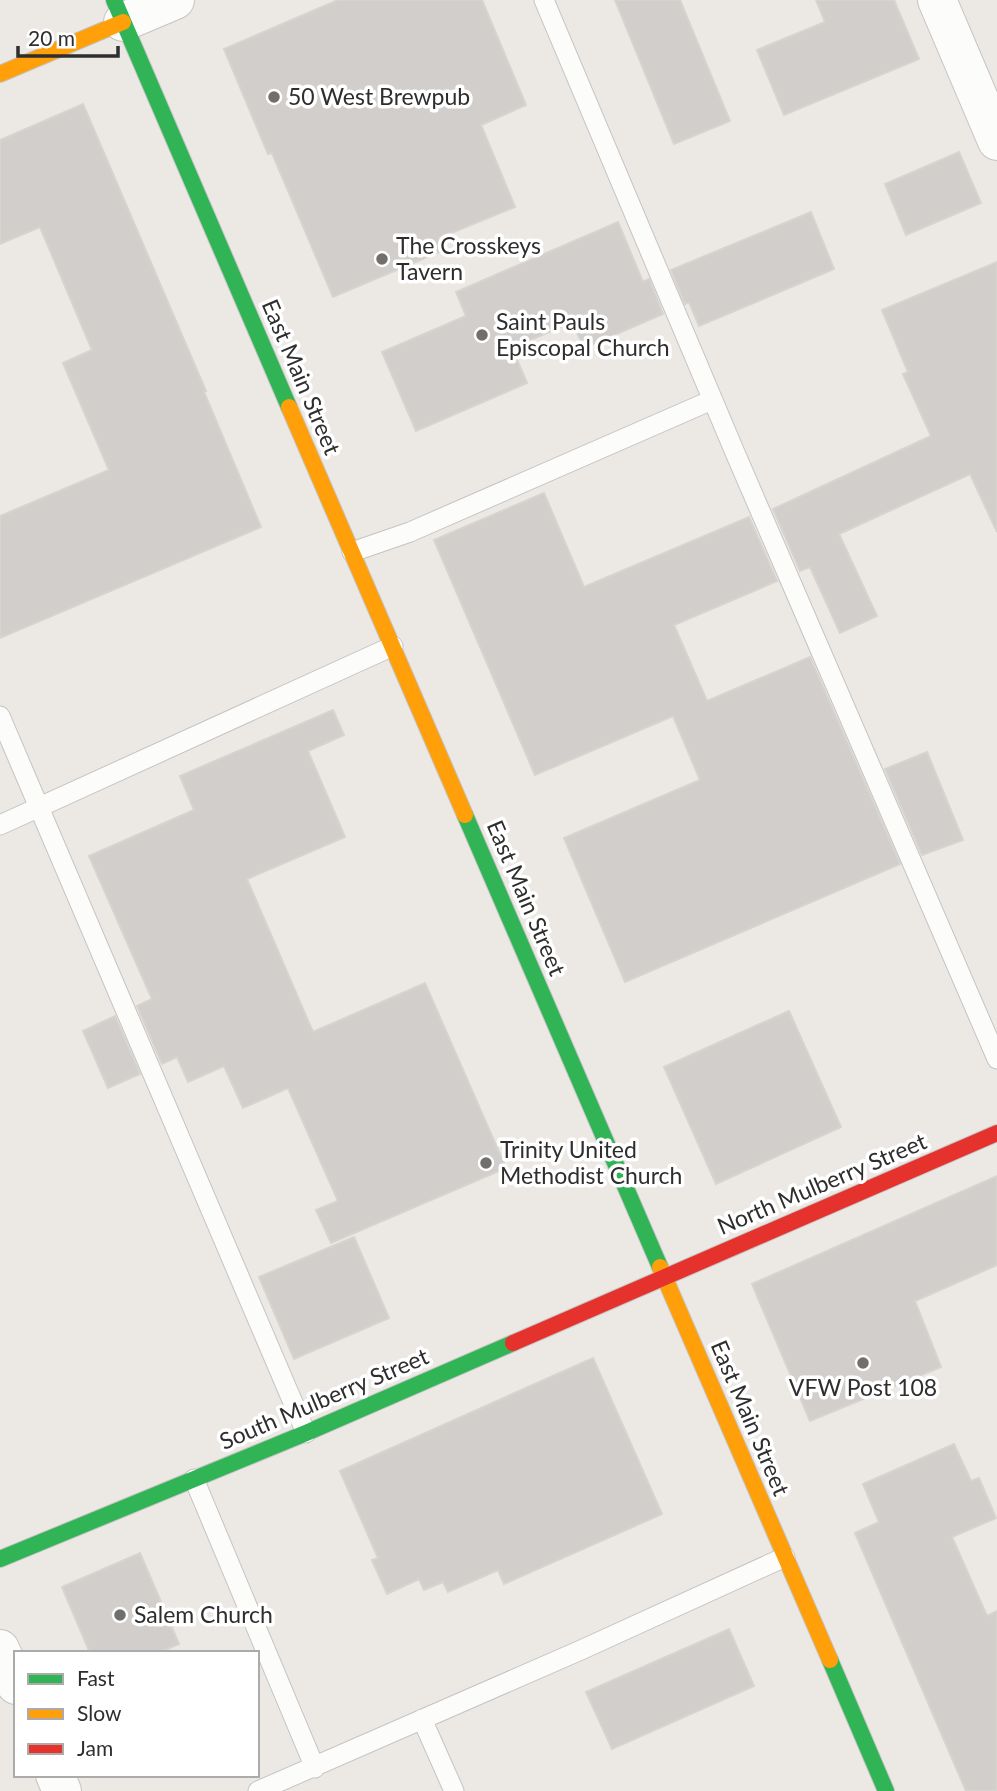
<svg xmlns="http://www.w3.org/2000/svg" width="997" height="1791" font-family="Lato,sans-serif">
<rect width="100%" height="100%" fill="#ece8e4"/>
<!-- building -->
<path fill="#d1cecb" stroke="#d7d4d0" stroke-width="2" d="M 338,0 L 482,0 L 526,105 L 481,125 L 515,207 L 439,238 L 444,250 L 333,297 L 272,153 L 268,154 L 224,49 Z
M 615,0 L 680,0 L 730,121 L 674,144 Z
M 816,0 L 894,0 L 919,59 L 784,115 L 757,50 L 825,22 Z
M 83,104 L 206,391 L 204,392 L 261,527 L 0,638 L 0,516 L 109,470 L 63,363 L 92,350 L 40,227 L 0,244 L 0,140 Z
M 959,152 L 981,203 L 906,235 L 885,184 Z
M 811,212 L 834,269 L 699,326 L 689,302 L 685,304 L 671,270 Z
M 618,222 L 643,282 L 649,279 L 663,314 L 584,348 L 572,322 L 512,348 L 527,383 L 416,431 L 382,352 L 466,316 L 456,292 Z
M 997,262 L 997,532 L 970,474 L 839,534 L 877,616 L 840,633 L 810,567 L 800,571 L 773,509 L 931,436 L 903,374 L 908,372 L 882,310 Z
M 544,493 L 584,587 L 749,517 L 777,581 L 674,625 L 707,701 L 810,657 L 900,864 L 625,982 L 564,838 L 700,780 L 673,716 L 535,775 L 434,540 Z
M 333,710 L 344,735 L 308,751 L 345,837 L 247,879 L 313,1032 L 425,983 L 506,1168 L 331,1243 L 316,1210 L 338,1201 L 288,1088 L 243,1108 L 224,1066 L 188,1082 L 177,1057 L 162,1064 L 137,1006 L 152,999 L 89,856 L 194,810 L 180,776 Z
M 927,752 L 963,840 L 922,855 L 885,769 Z
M 789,1011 L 841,1127 L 716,1184 L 664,1067 Z
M 115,1016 L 140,1074 L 108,1088 L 83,1031 Z
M 997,1176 L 997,1265 L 915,1301 L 941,1367 L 810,1421 L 752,1284 Z
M 354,1237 L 389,1318 L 294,1359 L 259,1277 Z
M 593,1358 L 662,1514 L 504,1584 L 498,1570 L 448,1592 L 443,1582 L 424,1590 L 419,1579 L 387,1594 L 372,1560 L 378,1558 L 340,1471 Z
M 954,1444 L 971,1481 L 979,1478 L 996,1518 L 952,1537 L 987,1616 L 997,1611 L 997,1791 L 966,1791 L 855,1533 L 879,1522 L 863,1484 Z
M 140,1553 L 179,1644 L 158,1653 L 90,1653 L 62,1587 Z
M 729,1629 L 754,1686 L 612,1749 L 586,1692 Z"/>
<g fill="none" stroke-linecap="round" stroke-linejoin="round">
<!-- lane casing -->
<g stroke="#c5c4c5" stroke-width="21">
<path id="lane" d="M 544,0 L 736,455 L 997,1059
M 352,552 L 410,532 L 712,400
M 0,716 L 306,1433
M 0,825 L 393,646
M 194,1479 L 315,1768
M 422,1719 L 454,1791
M 258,1791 L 581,1650 L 785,1557"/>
</g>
<!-- street casing -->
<g stroke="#c5c4c5" stroke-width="40">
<path id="street" d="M 937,0 L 997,141
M 123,22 L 175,0
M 0,1649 L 16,1685
M 55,1775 L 62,1791"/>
</g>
<!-- fast casing -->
<g stroke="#c5c4c5" stroke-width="18">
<path id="fast" d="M 114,0 L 289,407
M 465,815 L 660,1267
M 0,1559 L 306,1433 L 513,1343
M 830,1660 L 886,1791"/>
</g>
<!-- slow casing -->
<g stroke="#c5c4c5" stroke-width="18">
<path id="slow" d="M 0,74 L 123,22
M 289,407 L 465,815
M 660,1267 L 830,1660"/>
</g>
<!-- jam casing -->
<g stroke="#c5c4c5" stroke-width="18">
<path id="jam" d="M 513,1343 L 997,1133"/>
</g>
<!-- lane -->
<use href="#lane" stroke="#fcfcfb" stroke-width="19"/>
<!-- street -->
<use href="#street" stroke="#fcfcfb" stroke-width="38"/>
<!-- fast -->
<use href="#fast" stroke="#30b455" stroke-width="16"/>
<!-- slow -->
<use href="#slow" stroke="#ff9f0a" stroke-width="16"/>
<!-- jam -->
<use href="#jam" stroke="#e5322d" stroke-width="16"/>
</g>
<!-- markers -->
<g fill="#706f6e" stroke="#fff" stroke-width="2.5">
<circle cx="274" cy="97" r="7"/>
<circle cx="382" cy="259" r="7"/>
<circle cx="482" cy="335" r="7"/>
<circle cx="486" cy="1163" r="7"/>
<circle cx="863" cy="1363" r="7"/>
<circle cx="120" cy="1615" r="7"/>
</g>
<g text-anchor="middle" stroke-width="7" stroke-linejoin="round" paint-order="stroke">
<!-- poi labels -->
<g font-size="23" fill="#2e2e2e" stroke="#fff" text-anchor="start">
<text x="288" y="105">50 West Brewpub</text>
<text x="396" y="254">The Crosskeys<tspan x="396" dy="26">Tavern</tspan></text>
<text x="496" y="330">Saint Pauls<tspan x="496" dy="26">Episcopal Church</tspan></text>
<text x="500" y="1158">Trinity United<tspan x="500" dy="26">Methodist Church</tspan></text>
<text x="863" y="1396" text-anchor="middle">VFW Post 108</text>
<text x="134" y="1623">Salem Church</text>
</g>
<!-- street labels -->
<g font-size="23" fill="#2e2e2e" stroke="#fff">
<text transform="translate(301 377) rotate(67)" y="8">East Main Street</text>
<text transform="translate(526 898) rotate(67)" y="8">East Main Street</text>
<text transform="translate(822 1184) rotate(-23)" y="8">North Mulberry Street</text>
<text transform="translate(324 1399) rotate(-23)" y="8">South Mulberry Street</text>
<text transform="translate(750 1418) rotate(67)" y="8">East Main Street</text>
</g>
</g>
<!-- legend -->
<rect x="14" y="1651" width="245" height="126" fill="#ffffff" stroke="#ababab" stroke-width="2"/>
<rect x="28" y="1674" width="35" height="10" fill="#30b455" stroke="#ababab" stroke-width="2"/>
<text x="77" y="1686" font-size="21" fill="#2e2e2e">Fast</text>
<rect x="28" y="1709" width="35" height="10" fill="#ff9f0a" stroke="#ababab" stroke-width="2"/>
<text x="77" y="1721" font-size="21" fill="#2e2e2e">Slow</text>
<rect x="28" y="1744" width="35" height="10" fill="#e5322d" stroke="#ababab" stroke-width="2"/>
<text x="77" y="1756" font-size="21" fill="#2e2e2e">Jam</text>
<!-- scale -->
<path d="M18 46v10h100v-10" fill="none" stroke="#2e2e2e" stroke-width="3.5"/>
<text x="28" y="46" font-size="21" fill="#2e2e2e" stroke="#ffffff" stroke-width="5" paint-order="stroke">20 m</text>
</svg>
